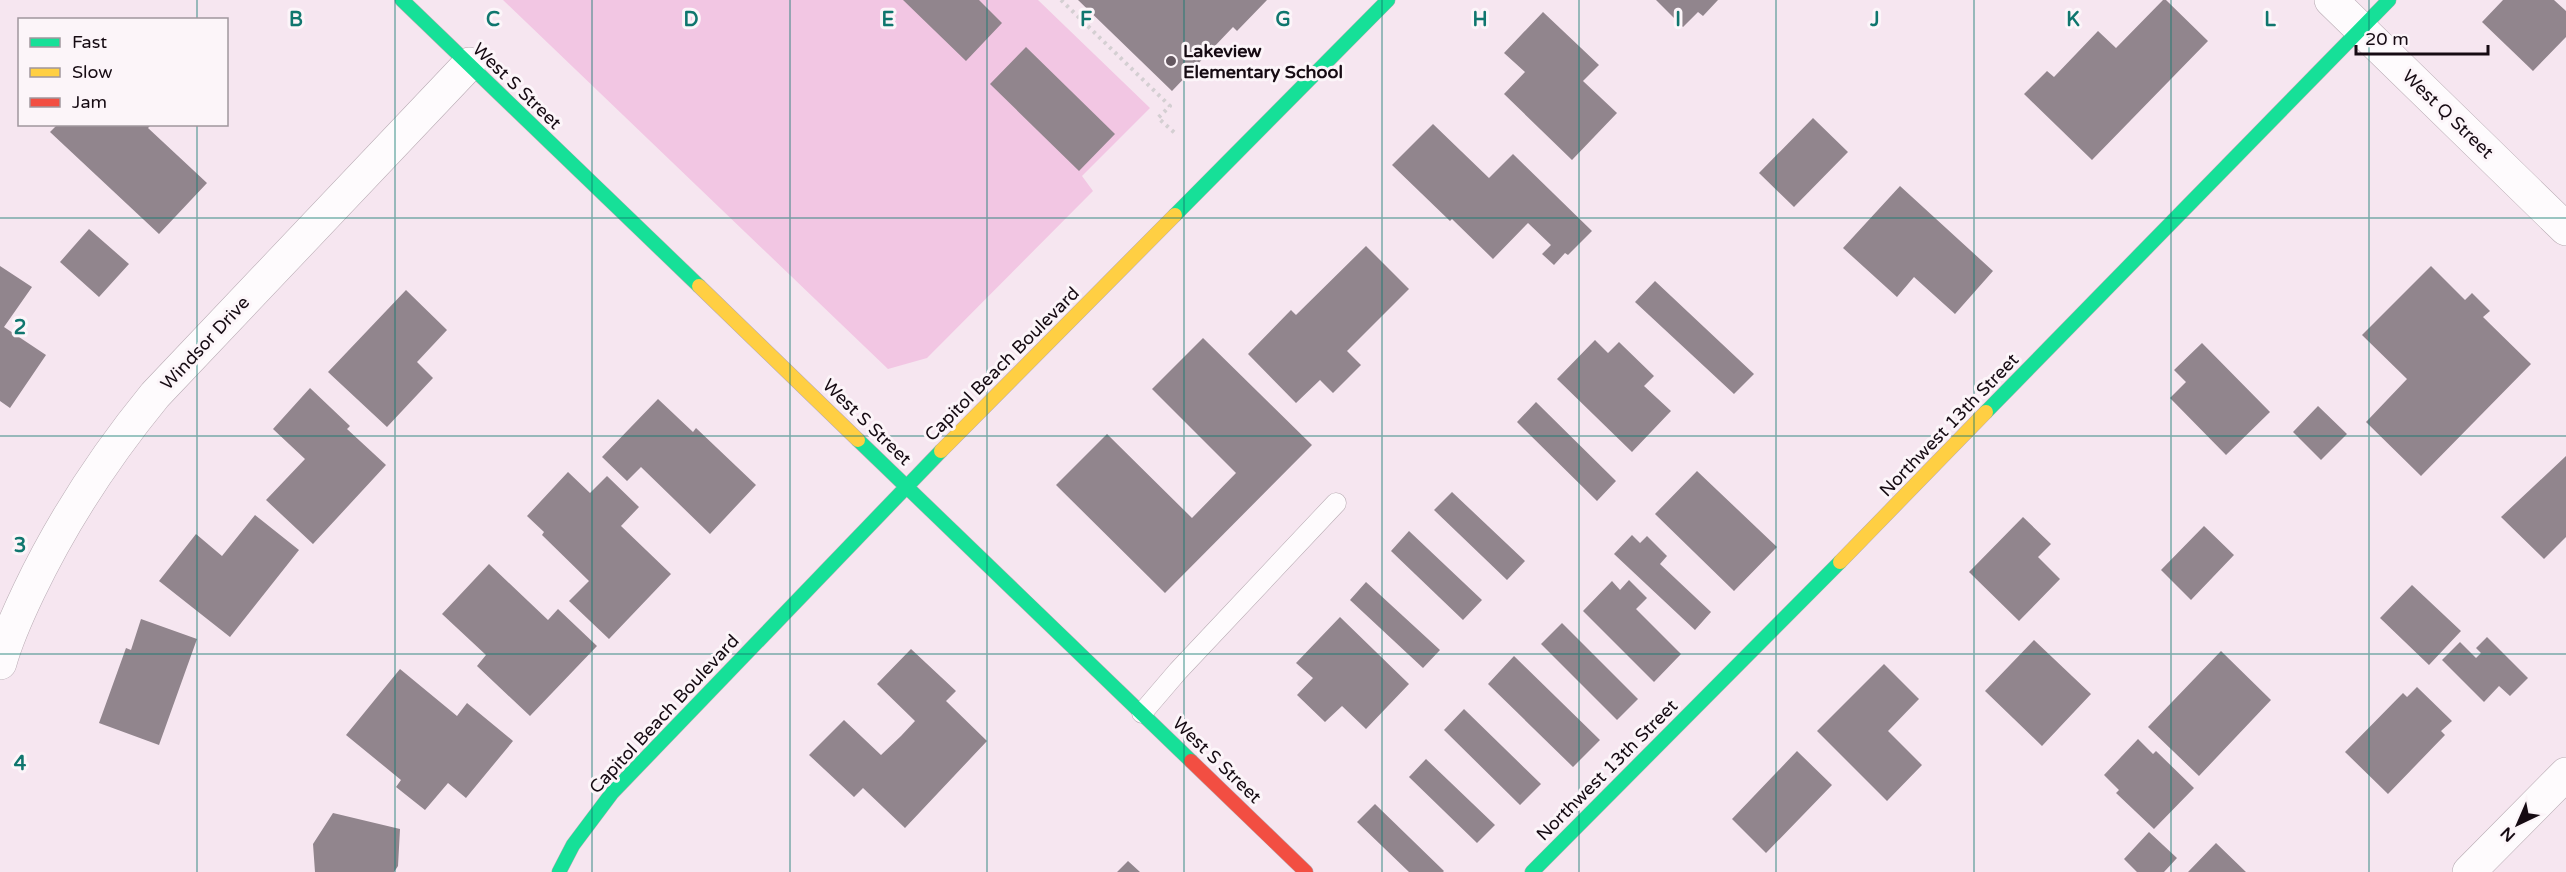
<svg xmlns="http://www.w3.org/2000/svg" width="2566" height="872" font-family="'Varela Round',sans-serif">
<rect width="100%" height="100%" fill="#f6e6f0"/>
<!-- green -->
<path fill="#f2c6e3" d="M 503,0 L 1038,0 L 1150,108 L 1082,176 L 1093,191 L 927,358 L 888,369 Z"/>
<!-- building -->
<path fill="#91858d" d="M 903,0 L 979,0 L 1002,23 L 966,61 Z
M 1078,0 L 1267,0 L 1237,31 L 1233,27 L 1172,91 Z
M 1656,0 L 1718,0 L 1703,16 L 1698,12 L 1683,27 Z
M 2163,0 L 2166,0 L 2208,41 L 2092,160 L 2024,94 L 2047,71 L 2054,77 L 2098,31 L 2116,48 Z
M 2503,0 L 2554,0 L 2566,11 L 2566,37 L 2533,71 L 2482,22 Z
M 1543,12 L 1599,65 L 1583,81 L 1617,113 L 1572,160 L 1504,94 L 1525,72 L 1504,53 Z
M 1026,47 L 1115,134 L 1079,171 L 990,84 Z
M 1813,118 L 1848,152 L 1794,207 L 1759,173 Z
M 58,124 L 152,124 L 148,128 L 207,183 L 159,234 L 50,132 Z
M 1433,124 L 1489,178 L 1513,154 L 1592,231 L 1568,255 L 1565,253 L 1554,265 L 1542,254 L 1551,245 L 1528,223 L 1493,259 L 1452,219 L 1450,221 L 1392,165 Z
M 1900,186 L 1993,271 L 1955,314 L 1914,277 L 1897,297 L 1843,248 Z
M 89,229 L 129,264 L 99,297 L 60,262 Z
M 1366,246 L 1409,289 L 1347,351 L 1361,365 L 1333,393 L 1320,380 L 1296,403 L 1248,354 L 1291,310 L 1296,315 Z
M 0,266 L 32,287 L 4,327 L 46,355 L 10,408 L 0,401 Z
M 2431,266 L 2465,300 L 2472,293 L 2490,311 L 2483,317 L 2531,364 L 2421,476 L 2366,422 L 2407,379 L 2362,335 Z
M 1655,281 L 1754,374 L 1734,394 L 1635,302 Z
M 406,290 L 447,330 L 417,362 L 433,378 L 387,427 L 328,372 Z
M 1203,338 L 1312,445 L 1165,593 L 1056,485 L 1107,434 L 1192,518 L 1236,473 L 1152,389 Z
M 1595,340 L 1608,353 L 1619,342 L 1654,376 L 1644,386 L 1671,411 L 1632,452 L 1557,379 Z
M 2202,343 L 2270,412 L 2226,455 L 2170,398 L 2186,382 L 2174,370 Z
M 310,388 L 350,426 L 347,429 L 386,465 L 313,544 L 266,500 L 305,459 L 273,429 Z
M 658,399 L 693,432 L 696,428 L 756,485 L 710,534 L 641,467 L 627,481 L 602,457 Z
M 1536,402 L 1616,481 L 1597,501 L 1517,422 Z
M 2318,406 L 2347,434 L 2321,460 L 2293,432 Z
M 2566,456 L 2566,537 L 2544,559 L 2501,517 Z
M 1697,471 L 1777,547 L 1734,591 L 1655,514 Z
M 568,472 L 590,493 L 607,476 L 639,507 L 621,526 L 671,574 L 609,639 L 569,601 L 589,581 L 542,535 L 544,532 L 527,516 Z
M 1452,492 L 1525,561 L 1507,580 L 1434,510 Z
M 255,515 L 299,550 L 230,637 L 159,581 L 196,534 L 222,556 Z
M 2023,517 L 2051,544 L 2038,557 L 2060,579 L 2019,621 L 1969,572 Z
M 2204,526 L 2234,555 L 2191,600 L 2161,570 Z
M 1409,531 L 1482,600 L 1463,620 L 1391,551 Z
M 1632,535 L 1640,543 L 1647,536 L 1667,556 L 1660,564 L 1711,612 L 1695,630 L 1614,554 Z
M 489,564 L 548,620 L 558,609 L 597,646 L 530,716 L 477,666 L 486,655 L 442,614 Z
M 1629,580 L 1647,598 L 1636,609 L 1681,654 L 1654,682 L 1583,611 L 1612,581 L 1620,590 Z
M 1366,582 L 1440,650 L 1423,668 L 1350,600 Z
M 2412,585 L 2461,631 L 2429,665 L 2380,618 Z
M 1340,617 L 1409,684 L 1366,729 L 1342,706 L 1325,722 L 1297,695 L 1313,678 L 1296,663 Z
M 141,619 L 197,639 L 159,745 L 99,723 L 126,648 L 131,650 Z
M 1562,623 L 1638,699 L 1617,720 L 1541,644 Z
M 2487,637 L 2528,678 L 2510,696 L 2499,686 L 2484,702 L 2442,660 L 2460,642 L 2476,658 L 2481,653 L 2476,648 Z
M 2034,640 L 2091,694 L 2042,746 L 1985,691 Z
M 911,649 L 956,691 L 946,701 L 987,741 L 905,828 L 863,788 L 854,797 L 809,755 L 844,720 L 881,755 L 901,736 L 915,721 L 877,684 Z
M 2221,651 L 2271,700 L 2199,776 L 2148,727 Z
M 1514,656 L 1600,740 L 1573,767 L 1488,684 Z
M 1884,664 L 1919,699 L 1888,731 L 1922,765 L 1887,801 L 1817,731 Z
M 400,669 L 457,716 L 467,703 L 513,741 L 466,798 L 448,783 L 425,810 L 396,787 L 401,780 L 346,735 Z
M 2417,687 L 2452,721 L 2441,731 L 2445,735 L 2388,794 L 2345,752 L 2403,693 L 2407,697 Z
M 1464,709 L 1541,784 L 1520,805 L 1444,730 Z
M 2138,739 L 2153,754 L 2156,751 L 2194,788 L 2154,829 L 2116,793 L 2119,790 L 2104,775 Z
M 1797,751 L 1832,785 L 1766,853 L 1732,819 Z
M 1426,759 L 1495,825 L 1477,843 L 1409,777 Z
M 1375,804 L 1444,871 L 1443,872 L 1409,872 L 1357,822 Z
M 333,813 L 400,829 L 398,866 L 394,872 L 315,872 L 313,844 Z
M 2149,832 L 2177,858 L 2164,872 L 2137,872 L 2124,859 Z
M 2216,843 L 2246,872 L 2188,872 Z
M 1128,861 L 1140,872 L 1117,872 Z"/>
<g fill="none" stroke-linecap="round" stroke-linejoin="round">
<!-- lane casing -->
<g stroke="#b7aab2" stroke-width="21">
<path id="lane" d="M 1142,713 L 1178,671 L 1336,503"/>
</g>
<!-- street casing -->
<g stroke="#b7aab2" stroke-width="34">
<path id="street" d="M 2331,0 L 2566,229
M 0,663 C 7,638 18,614 29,591 C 63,520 105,456 155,395 L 469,64
M 2469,872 L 2566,774"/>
</g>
<!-- fast casing -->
<g stroke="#b7aab2" stroke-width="15">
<path id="fast" d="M 402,0 L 699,286
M 1175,215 L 1388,0
M 1986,412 L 2389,0
M 858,440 L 1191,761
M 559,872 L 573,845 L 612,793 L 941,451
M 1532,872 L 1840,562"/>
</g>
<!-- slow casing -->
<g stroke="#b7aab2" stroke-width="15">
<path id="slow" d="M 699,286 L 858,440
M 941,451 L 1175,215
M 1840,562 L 1986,412"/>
</g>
<!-- jam casing -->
<g stroke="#b7aab2" stroke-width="15">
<path id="jam" d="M 1191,761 L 1306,872"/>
</g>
<!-- path -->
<path stroke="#d4cfd2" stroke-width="4" stroke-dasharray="3 4.5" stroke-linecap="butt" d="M 1061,0 L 1170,106 L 1158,118 L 1177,135"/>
<!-- lane -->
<use href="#lane" stroke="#fefbfd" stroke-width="20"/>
<!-- street -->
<use href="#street" stroke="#fefbfd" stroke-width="33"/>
<!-- fast -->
<use href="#fast" stroke="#16e098" stroke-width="14"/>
<!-- slow -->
<use href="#slow" stroke="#ffcf43" stroke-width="14"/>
<!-- jam -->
<use href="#jam" stroke="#f24e42" stroke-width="14"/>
</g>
<!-- grid -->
<path fill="none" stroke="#0f766e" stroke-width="1.5" stroke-opacity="0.55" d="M 197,0 L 197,20M 395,0 L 395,872M 592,0 L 592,872M 790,0 L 790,872M 987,0 L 987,872M 1184,0 L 1184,872M 1382,0 L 1382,872M 1579,0 L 1579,872M 1776,0 L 1776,872M 1974,0 L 1974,872M 2171,0 L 2171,872M 2369,0 L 2369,872M 197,124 L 197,872M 0,218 L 2566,218M 0,436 L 2566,436M 0,654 L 2566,654"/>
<!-- markers -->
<circle fill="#645860" stroke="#fcf5f9" stroke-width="2" cx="1171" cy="61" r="6"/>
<g text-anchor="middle" stroke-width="6" stroke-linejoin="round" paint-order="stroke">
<!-- poi labels -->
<g font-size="18" font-weight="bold" fill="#160b13" stroke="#fcf5f9" text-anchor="start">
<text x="1183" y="57">Lakeview<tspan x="1183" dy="21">Elementary School</tspan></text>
</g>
<!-- street labels -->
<g font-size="18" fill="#160b13" stroke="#fcf5f9">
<text transform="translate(517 86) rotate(44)" y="6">West S Street</text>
<text transform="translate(2448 114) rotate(44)" y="6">West Q Street</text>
<text transform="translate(205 343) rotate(-47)" y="6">Windsor Drive</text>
<text transform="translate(1002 364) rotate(-45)" y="6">Capitol Beach Boulevard</text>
<text transform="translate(867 422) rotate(44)" y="6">West S Street</text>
<text transform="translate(1949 425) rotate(-46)" y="6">Northwest 13th Street</text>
<text transform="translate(664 714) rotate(-47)" y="6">Capitol Beach Boulevard</text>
<text transform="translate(1217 760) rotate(44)" y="6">West S Street</text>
<text transform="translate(1607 770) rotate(-45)" y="6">Northwest 13th Street</text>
</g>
</g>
<g font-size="20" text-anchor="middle" font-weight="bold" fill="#0f766e" stroke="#fcf5f9" stroke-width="6" stroke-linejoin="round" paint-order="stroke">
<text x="296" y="26">B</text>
<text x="493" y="26">C</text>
<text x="691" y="26">D</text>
<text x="888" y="26">E</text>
<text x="1086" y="26">F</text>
<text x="1283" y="26">G</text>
<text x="1480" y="26">H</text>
<text x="1678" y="26">I</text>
<text x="1875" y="26">J</text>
<text x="2073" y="26">K</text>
<text x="2270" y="26">L</text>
<text x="20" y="334">2</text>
<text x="20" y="552">3</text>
<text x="20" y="770">4</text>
</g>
<!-- legend -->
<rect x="18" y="18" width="210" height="108" fill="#fcf5f9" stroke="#a0979d" stroke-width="1.5"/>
<rect x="30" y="38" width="30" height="9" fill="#16e098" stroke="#a0979d" stroke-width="1.5"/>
<text x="72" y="48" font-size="18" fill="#160b13">Fast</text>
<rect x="30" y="68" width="30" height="9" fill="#ffcf43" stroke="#a0979d" stroke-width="1.5"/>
<text x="72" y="78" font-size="18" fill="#160b13">Slow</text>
<rect x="30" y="98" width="30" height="9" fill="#f24e42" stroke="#a0979d" stroke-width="1.5"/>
<text x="72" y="108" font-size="18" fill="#160b13">Jam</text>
<!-- north arrow -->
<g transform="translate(2518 824) rotate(224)" stroke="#fcf5f9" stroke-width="4.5" paint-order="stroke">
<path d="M0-4.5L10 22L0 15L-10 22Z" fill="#160b13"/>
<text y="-9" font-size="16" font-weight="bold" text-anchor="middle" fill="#160b13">N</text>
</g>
<!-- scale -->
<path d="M2356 45v9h132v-9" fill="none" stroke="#160b13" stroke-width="3"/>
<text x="2365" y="45" font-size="18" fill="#160b13" stroke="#fcf5f9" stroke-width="4.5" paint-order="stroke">20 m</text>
</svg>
